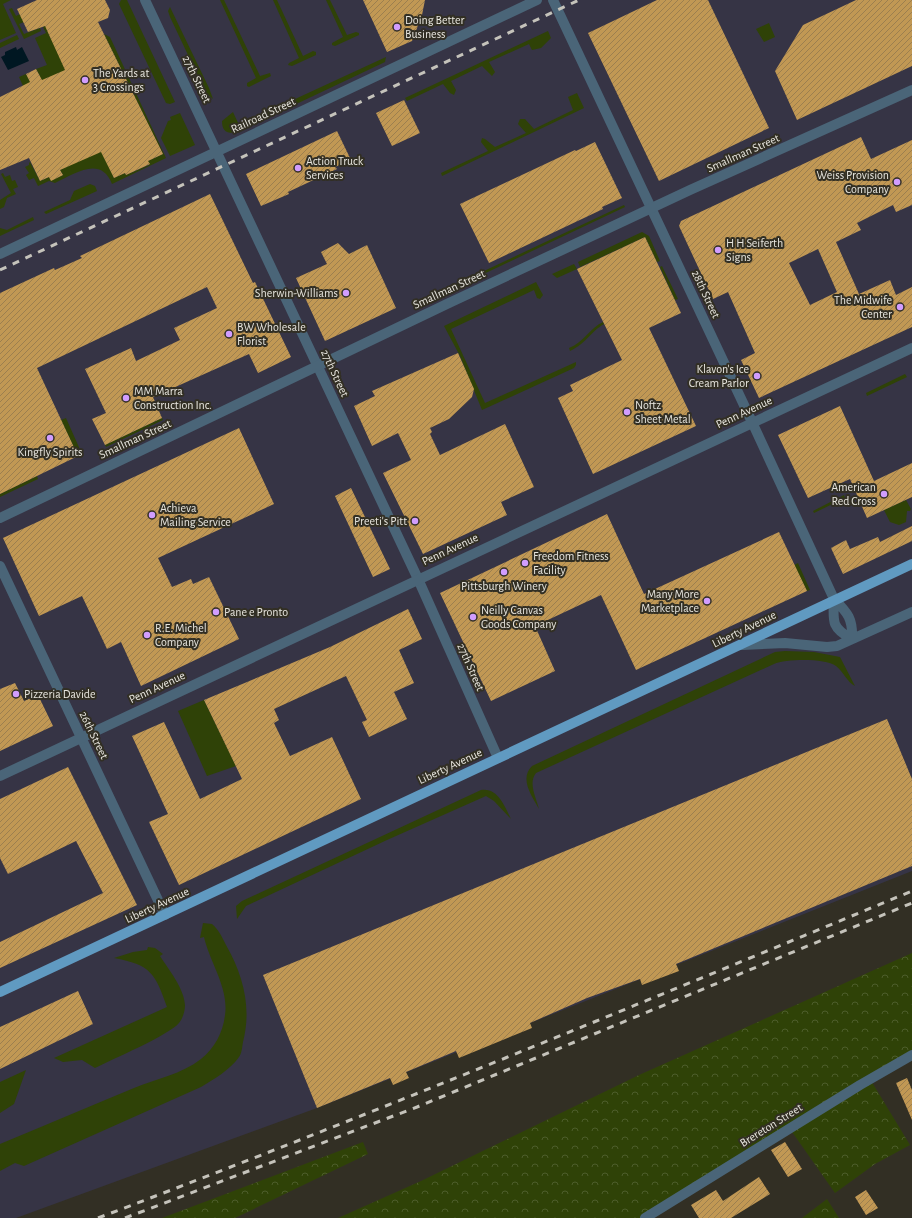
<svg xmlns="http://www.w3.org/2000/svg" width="912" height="1218" font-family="'Alegreya Sans',sans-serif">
<defs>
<pattern id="forest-crowns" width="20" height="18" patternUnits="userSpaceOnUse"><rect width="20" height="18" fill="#2f4207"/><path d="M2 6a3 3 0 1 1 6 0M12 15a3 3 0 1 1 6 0" fill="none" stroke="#4d5d2b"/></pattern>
<pattern id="building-hatch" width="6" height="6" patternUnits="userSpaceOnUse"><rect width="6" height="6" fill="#c19854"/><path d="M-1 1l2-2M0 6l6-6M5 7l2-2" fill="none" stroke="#9c7f4f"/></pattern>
</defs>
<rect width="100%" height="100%" fill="#322f24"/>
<!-- commercial -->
<path fill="#363445" d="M 0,0 L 912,0 L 912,871 L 317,1108 L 16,1218 L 0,1218 Z"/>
<!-- green -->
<path fill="#2f4207" d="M 0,0 L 11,0 L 3,4 L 16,33 L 0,40 Z
M 121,0 L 127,0 L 175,102 L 170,104 L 166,103 L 119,4 Z
M 220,0 L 224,0 L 260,76 L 270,73 L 271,76 L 249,87 L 247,86 L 247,83 L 256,78 Z
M 273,0 L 277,0 L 303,56 L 313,51 L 316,52 L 316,55 L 292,66 L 288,65 L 289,63 L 299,58 Z
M 326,0 L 330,0 L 347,35 L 356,32 L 359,33 L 359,35 L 335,46 L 332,45 L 332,43 L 343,37 Z
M 170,7 L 209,88 L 213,99 L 206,93 L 170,17 L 168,11 Z
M 12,8 L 16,16 L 20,14 L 24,22 L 19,24 L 24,34 L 40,28 L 41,31 L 24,39 L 9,9 Z
M 769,23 L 775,37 L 764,42 L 756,29 Z
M 47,25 L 49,35 L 68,69 L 13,94 L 23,86 L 19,77 L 26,74 L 30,81 L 40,76 L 36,69 L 47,65 L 35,38 L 46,33 L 43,27 Z
M 548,31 L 551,38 L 541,48 L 532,50 L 529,44 L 489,62 L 495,72 L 492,76 L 482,66 L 451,81 L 456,90 L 454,95 L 450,93 L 443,84 L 407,101 L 405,98 Z
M 104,34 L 110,37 L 166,158 L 112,184 C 101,155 74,174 55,183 L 49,181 L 38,186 L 34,178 L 29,180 L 26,175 L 29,173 L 25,167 L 29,165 L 29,163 L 30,162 L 40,181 L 49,177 L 52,180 L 63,175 L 60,170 L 102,149 L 114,178 L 125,173 L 126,175 L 149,165 L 148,161 L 163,154 Z
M 17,35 L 19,39 L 0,48 L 0,43 Z
M 386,57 L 385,62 L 239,131 C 230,134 222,134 222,121 L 233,112 L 239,125 Z
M 577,93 L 584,108 L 442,176 L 441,173 L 488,151 L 481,142 L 482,138 L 485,139 L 495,147 L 526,133 L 518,124 L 520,119 L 525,119 L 534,129 L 573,110 L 568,97 Z
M 180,113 L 195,145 L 170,156 L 161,138 L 168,121 L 171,120 L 170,117 Z
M 3,173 L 5,177 L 10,175 L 12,181 L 15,180 L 18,187 L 13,189 L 16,194 L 7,198 L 4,207 L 0,209 L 0,200 L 11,193 L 1,174 Z
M 90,184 L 95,186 L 97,191 L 46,214 L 44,212 L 70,200 L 74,191 Z
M 624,205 L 625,207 L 454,288 L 452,286 Z
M 33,217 L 34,220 L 0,236 L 0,228 L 7,230 Z
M 642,232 L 649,236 L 660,261 L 657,262 L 645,237 L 580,267 L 578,262 Z
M 574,264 L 577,269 L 557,278 L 552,274 Z
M 662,266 L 678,299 L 675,300 L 660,267 Z
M 536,282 L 543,295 L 540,299 L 537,298 L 534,290 L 451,329 L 485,403 L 576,362 L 576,365 L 574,368 L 482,410 L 460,356 L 444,326 Z
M 603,322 L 604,324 C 590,332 587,343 570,351 L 569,348 C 584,342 590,328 603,322 Z
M 905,374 L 907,377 L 867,396 L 866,393 Z
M 66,418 L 82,454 L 78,456 L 61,420 Z
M 162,418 L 163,420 L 106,447 L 105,445 Z
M 37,476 L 38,479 L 0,497 L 0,494 Z
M 844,495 L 845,498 L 814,513 L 813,511 Z
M 906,500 L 911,509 L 910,511 L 907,511 L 906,522 L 899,525 L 890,522 L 884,510 Z
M 798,563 L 810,590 L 807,591 L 794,565 Z
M 785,651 L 814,652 L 840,657 L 855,686 C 847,682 843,671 836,666 C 825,658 786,659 774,664 L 536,773 C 528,783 536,797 539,809 C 532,796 519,779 532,766 L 775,652 Z
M 204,700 L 236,766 L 207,776 L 178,711 Z
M 481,790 C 498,787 505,807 511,819 L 494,801 L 486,796 L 387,840 L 246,906 L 237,919 L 236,906 L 242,901 Z
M 203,923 L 212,924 C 219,930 222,937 226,945 C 243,975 252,1007 243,1042 C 242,1047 242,1053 239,1057 C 230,1070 214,1079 201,1087 L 24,1166 L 15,1163 L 0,1171 L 0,1144 C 45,1125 89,1107 134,1088 C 156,1079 182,1074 201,1059 C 215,1048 223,1032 225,1015 C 229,988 210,963 204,937 L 200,938 Z
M 148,947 L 155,948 L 163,954 L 160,956 C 169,970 184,988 185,1005 C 185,1011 183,1018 179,1023 C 169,1035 113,1059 95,1068 L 82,1060 L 63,1062 L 54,1058 L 167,1007 C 155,973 151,965 114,958 L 133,952 L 147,950 Z
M 26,1070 L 14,1104 L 0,1113 L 0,1082 Z"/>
<!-- forest -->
<path fill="url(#forest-crowns)" d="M 912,953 L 912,1055 L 870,1079 L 910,1145 L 875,1164 L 835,1193 L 790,1129 L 645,1218 L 338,1218 L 421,1181 L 639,1075 Z
M 363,1142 L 368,1154 L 235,1218 L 162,1218 Z
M 827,1199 L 839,1218 L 802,1218 Z"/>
<!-- water -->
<path fill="#001722" d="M 16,47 L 17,50 L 22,47 L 29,61 L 8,70 L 1,57 L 5,55 L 5,52 Z"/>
<!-- building -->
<path fill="url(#building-hatch)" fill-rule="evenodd" d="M 37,0 L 105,0 L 110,10 L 108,18 L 98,22 L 163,154 L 148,161 L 150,164 L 126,175 L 125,173 L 114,178 L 101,152 L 60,170 L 63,175 L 51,181 L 49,177 L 40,181 L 29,158 L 0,170 L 0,97 L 30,82 L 26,74 L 36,69 L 42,80 L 65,70 L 45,26 L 28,32 L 17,9 Z
M 363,0 L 425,0 L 422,15 L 412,41 L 387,52 Z
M 657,0 L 708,0 L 769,128 L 659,181 L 588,33 Z
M 856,0 L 912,0 L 912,66 L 797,120 L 775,71 L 803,25 Z
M 404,100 L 420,133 L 392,146 L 376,113 Z
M 337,131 L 351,160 L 335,167 L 337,169 L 288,192 L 289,194 L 261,206 L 246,174 Z
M 861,137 L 871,159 L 912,140 L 912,205 L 896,212 L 893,205 L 857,223 L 861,230 L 836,242 L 859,294 L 890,280 L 896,295 L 912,287 L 912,327 L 759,398 L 741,360 L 755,353 L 728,292 L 713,299 L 679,226 L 681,221 ZM 818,249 L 837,292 L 810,305 L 789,263 Z
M 595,142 L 622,198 L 602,207 L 603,209 L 489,263 L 460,204 L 575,150 L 576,151 Z
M 210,194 L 253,283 L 255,282 L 291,357 L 258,373 L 249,354 L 153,397 L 162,418 L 105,445 L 92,419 L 106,413 L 85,369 L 131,348 L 136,361 L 180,340 L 174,328 L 217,308 L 207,287 L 37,368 L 78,456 L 0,494 L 0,293 L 54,268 L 55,270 L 82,258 L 80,256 Z
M 645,237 L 681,313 L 649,328 L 696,426 L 593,474 L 558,398 L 573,391 L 570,385 L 622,360 L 577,269 Z
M 338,243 L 349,254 L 367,245 L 396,308 L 325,341 L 296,278 L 327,264 L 321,252 Z
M 458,353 L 474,389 L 472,397 L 449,419 L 430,428 L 432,432 L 430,434 L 440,455 L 505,424 L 534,487 L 501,502 L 507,515 L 423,554 L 383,473 L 411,460 L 398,433 L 372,446 L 354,406 L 375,396 L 372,391 Z
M 840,406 L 874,481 L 912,463 L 912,497 L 867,518 L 850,479 L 808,498 L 778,435 Z
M 239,428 L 274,504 L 158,558 L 172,587 L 191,579 L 193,584 L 209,577 L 239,639 L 141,686 L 121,642 L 107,649 L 82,596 L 39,616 L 3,538 Z
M 351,488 L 390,569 L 373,577 L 335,496 Z
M 607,514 L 644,594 L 779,532 L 807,591 L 636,670 L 601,595 L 535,626 L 555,671 L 491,701 L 440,593 Z
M 912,526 L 912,541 L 843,574 L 831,548 L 846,540 L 850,549 L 878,537 L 880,542 Z
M 408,609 L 422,639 L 399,650 L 414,683 L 394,692 L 407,719 L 369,737 L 362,722 L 367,720 L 346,676 L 274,709 L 279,720 L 274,723 L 290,756 L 332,737 L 361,799 L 179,885 L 149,822 L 168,814 L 132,736 L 164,722 L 200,799 L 242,779 L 204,700 L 330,647 Z
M 15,683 L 24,701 L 38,695 L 53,726 L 0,751 L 0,689 Z
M 887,719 L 912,779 L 912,866 L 676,964 L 679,971 L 642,985 L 640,979 L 587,998 L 530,1023 L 532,1028 L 459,1058 L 456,1051 L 406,1072 L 409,1078 L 393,1085 L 390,1078 L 317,1108 L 263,975 Z
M 68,767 L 137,905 L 0,968 L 0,942 L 103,893 L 76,841 L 8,874 L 0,858 L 0,799 Z
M 78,991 L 93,1024 L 0,1069 L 0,1027 Z
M 907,1078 L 912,1090 L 912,1120 L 896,1083 Z
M 785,1142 L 802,1169 L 788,1177 L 771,1150 Z
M 759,1177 L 770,1194 L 731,1218 L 699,1218 L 691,1205 L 716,1190 L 723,1201 Z
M 866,1190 L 878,1208 L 866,1215 L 855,1197 Z"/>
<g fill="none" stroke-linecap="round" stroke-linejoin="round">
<!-- minor -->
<path stroke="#4a6578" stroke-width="10" d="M 145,0 L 418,579 L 498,758
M 553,0 L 752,422
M 0,254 L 537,0
M 0,566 L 165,915
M 645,1218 L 860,1085 L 912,1055"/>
<!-- tertiary -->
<path stroke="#4a6578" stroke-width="10" d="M 752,422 L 834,599 C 848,613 853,619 852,639
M 0,518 L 449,303 L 690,190 L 912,90
M 834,599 C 833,621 831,628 852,639
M 742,645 L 785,643 L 827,647 L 837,646 L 912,612
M 0,776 L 912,348"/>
<!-- primary -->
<path stroke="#609ac1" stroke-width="10" d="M 0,992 L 912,564"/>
<!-- rail -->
<path stroke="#c5c3bb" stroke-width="3" stroke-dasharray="7 7" stroke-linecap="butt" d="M 0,270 L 579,0
M 98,1218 C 372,1114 642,1003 912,891
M 125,1218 L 417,1107 L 912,903"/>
</g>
<!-- markers -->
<g fill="#d19dfe" stroke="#322f24" stroke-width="1.5">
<circle cx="397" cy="27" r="4"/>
<circle cx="85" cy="80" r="4"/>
<circle cx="298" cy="168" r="4"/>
<circle cx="897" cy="182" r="4"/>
<circle cx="718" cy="250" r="4"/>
<circle cx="346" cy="293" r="4"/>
<circle cx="900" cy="307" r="4"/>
<circle cx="229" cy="334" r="4"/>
<circle cx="757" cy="376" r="4"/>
<circle cx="126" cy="398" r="4"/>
<circle cx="627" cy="412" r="4"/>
<circle cx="50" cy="438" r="4"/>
<circle cx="884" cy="494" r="4"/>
<circle cx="152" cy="515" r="4"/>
<circle cx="415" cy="521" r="4"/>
<circle cx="525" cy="563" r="4"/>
<circle cx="504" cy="572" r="4"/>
<circle cx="707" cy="601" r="4"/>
<circle cx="216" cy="612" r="4"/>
<circle cx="473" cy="617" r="4"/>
<circle cx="147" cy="635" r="4"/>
<circle cx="16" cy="694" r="4"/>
</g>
<g text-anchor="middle" stroke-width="4" stroke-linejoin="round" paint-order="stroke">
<!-- poi labels -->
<g font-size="12" fill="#e8e6df" stroke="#322f24" text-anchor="start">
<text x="405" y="24">Doing Better<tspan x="405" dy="14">Business</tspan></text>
<text x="93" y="77">The Yards at<tspan x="93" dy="14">3 Crossings</tspan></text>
<text x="306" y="165">Action Truck<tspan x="306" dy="14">Services</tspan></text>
<text x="889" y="179" text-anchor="end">Weiss Provision<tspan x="889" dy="14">Company</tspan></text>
<text x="726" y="247">H H Seiferth<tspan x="726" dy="14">Signs</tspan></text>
<text x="338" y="297" text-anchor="end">Sherwin-Williams</text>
<text x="892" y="304" text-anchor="end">The Midwife<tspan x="892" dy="14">Center</tspan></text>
<text x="237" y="331">BW Wholesale<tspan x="237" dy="14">Florist</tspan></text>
<text x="749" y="373" text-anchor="end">Klavon's Ice<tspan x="749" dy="14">Cream Parlor</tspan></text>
<text x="134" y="395">MM Marra<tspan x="134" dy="14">Construction Inc.</tspan></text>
<text x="635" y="409">Noftz<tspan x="635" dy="14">Sheet Metal</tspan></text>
<text x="50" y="456" text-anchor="middle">Kingfly Spirits</text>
<text x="876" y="491" text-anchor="end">American<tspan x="876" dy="14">Red Cross</tspan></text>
<text x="160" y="512">Achieva<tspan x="160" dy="14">Mailing Service</tspan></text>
<text x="407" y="525" text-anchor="end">Preeti's Pitt</text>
<text x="533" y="560">Freedom Fitness<tspan x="533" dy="14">Facility</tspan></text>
<text x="504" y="590" text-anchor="middle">Pittsburgh Winery</text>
<text x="699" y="598" text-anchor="end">Many More<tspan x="699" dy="14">Marketplace</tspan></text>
<text x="481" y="614">Neilly Canvas<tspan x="481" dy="14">Goods Company</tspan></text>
<text x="224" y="616">Pane e Pronto</text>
<text x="155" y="632">R.E. Michel<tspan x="155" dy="14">Company</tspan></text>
<text x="24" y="698">Pizzeria Davide</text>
</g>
<!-- street labels -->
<g font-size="12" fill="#e8e6df" stroke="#322f24">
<text transform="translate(197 79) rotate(64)" y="4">27th Street</text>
<text transform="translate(263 115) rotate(-25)" y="4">Railroad Street</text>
<text transform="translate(743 153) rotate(-24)" y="4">Smallman Street</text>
<text transform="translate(449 289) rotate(-25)" y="4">Smallman Street</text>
<text transform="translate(706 294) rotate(65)" y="4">28th Street</text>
<text transform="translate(335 373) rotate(65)" y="4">27th Street</text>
<text transform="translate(744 412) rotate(-25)" y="4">Penn Avenue</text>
<text transform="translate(135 439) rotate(-25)" y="4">Smallman Street</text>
<text transform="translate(450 549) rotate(-25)" y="4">Penn Avenue</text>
<text transform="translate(744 629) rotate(-26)" y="4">Liberty Avenue</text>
<text transform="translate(471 667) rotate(66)" y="4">27th Street</text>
<text transform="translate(157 687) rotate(-25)" y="4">Penn Avenue</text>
<text transform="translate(94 735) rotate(64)" y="4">26th Street</text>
<text transform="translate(450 766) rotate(-25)" y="4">Liberty Avenue</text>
<text transform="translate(157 905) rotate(-25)" y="4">Liberty Avenue</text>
<text transform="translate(771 1125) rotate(-32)" y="4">Brereton Street</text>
</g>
</g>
</svg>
